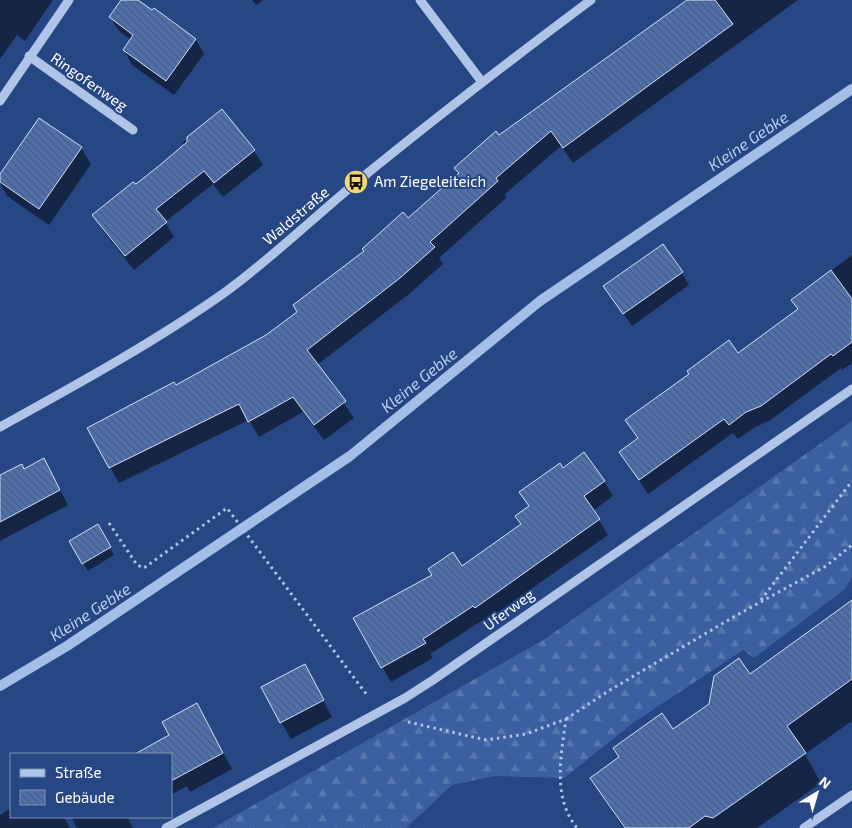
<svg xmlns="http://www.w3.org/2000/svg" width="852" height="828" font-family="'Exo 2',sans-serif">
<defs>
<pattern id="forest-firs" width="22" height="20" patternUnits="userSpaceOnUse" patternTransform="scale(1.25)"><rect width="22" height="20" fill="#3b5fa1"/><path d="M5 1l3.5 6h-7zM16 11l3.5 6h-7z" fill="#5877af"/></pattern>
<pattern id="building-back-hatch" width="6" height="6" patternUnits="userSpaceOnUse" patternTransform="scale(1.25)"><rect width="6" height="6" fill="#4f70ac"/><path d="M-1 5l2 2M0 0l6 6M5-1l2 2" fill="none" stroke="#4d5c77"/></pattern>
</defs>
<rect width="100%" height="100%" fill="#264784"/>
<!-- forest -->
<path fill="url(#forest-firs)" d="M 852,421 L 852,577 L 845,589 L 754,658 L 743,650 L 633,723 L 564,778 L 495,776 L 452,785 L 406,828 L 213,828 L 545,639 Z"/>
<!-- shadow -->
<path fill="#0007" d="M 0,0 L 53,0 L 25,41 L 17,35 L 0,59 Z
M 122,0 L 136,0 L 152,12 L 154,10 L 196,40 L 204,54 L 174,95 L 132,65 L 124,50 L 131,40 L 119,31 L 110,17 Z
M 252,0 L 263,0 L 256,5 Z
M 689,0 L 798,0 L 573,163 L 561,146 L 505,194 L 506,198 L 439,258 L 443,264 L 409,294 L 317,365 L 354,418 L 324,440 L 303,412 L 259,437 L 249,420 L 119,483 L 110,467 L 175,387 L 267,336 L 298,312 L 459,174 L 456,168 Z
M 222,111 L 254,151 L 263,165 L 223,197 L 213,184 L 165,222 L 174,237 L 134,270 L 102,229 L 94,215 L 136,186 L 184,146 L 182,143 Z
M 81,148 L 91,164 L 49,225 L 7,196 L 0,183 L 0,176 Z
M 852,255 L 852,363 L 842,370 L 841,368 L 769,421 L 755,427 L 738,439 L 733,433 L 648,494 L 621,453 L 639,440 L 627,420 L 738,354 L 798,310 L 793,300 Z
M 682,273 L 689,285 L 632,326 L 605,287 Z
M 24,470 L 52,475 L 68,505 L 0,541 L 0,477 Z
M 563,470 L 604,481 L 613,496 L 593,511 L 608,535 L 484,622 L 483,620 L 430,654 L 433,658 L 391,682 L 355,619 L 462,568 L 522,526 L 529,507 L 521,493 Z
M 97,526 L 114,555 L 88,571 L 70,541 Z
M 852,615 L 852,721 L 805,754 L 821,783 L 757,828 L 623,828 L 591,779 L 673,731 L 750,676 Z
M 314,682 L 332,717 L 291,739 L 281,722 Z
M 206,721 L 232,769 L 190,792 L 187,786 L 171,795 L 171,754 L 149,754 L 164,746 L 171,735 Z
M 11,808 L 11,817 L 64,817 L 70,828 L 0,828 L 0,815 Z
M 71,817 L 130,817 L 128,818 L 133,828 L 77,828 Z"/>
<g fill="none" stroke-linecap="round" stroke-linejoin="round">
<!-- stream -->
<path stroke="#a5bee8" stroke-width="10" d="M 0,686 L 67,646 L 350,456 L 540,301 L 852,89"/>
</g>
<!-- building -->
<path fill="url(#building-back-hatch)" stroke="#d4e0f6" d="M 121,0 L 138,0 L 152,10 L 154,8 L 196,39 L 166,81 L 123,50 L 133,35 L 109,17 Z
M 687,0 L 715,0 L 733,24 L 563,148 L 551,131 L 496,178 L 498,181 L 430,242 L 435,247 L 400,278 L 307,350 L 346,401 L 314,425 L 293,397 L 248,422 L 239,404 L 109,468 L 87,428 L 174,382 L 176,385 L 266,335 L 297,312 L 293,305 L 364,251 L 362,249 L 403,212 L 408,218 L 459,173 L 454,168 L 496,131 L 499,135 Z
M 222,109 L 255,150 L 214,183 L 204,171 L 156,209 L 167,222 L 125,256 L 92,215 L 133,182 L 136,184 L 160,165 L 187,142 L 187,137 Z
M 39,118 L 82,147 L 39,209 L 0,182 L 0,174 Z
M 663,244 L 683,272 L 623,314 L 603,286 Z
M 831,270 L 852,299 L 852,342 L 833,356 L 831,354 L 761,406 L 746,412 L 729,425 L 724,419 L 639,480 L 619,452 L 638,438 L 625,420 L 689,374 L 687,371 L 729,340 L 738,353 L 798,309 L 791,300 Z
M 584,452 L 605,481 L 584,496 L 600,519 L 475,608 L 473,606 L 423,639 L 426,643 L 381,668 L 353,618 L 432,575 L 428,569 L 453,552 L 462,566 L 521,524 L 515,516 L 529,506 L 519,492 L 560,463 L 563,468 Z
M 44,458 L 60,490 L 0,522 L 0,475 L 22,464 L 24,469 Z
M 98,524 L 111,547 L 82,564 L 69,541 Z
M 852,600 L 852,679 L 787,726 L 806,753 L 713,818 L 705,816 L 689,828 L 625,828 L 590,778 L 619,757 L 613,748 L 662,713 L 673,729 L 709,704 L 714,676 L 739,658 L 750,674 Z
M 305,664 L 324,700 L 280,723 L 261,687 Z
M 197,703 L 223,753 L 171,781 L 171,754 L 135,754 L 169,735 L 162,722 Z"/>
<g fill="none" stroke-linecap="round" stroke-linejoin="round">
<!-- path -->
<path stroke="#b0c4e8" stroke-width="3" stroke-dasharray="2.5 4" stroke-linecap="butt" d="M 109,523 L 137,565 L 144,568 L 227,508 L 367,695
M 761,600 L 852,481
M 566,719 L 610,690 L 737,615 L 826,566 L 852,545
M 408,722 L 486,740 L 526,734 L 566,719 C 561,756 552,797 577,828"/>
<!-- minor -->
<path stroke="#b0c4e8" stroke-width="9" d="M 420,0 L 482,82
M 29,56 L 133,130
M 0,101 L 69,0
M 0,427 C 76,385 153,343 224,293 C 271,259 313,218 358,181 C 434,119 512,59 591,0
M 166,828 L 405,698 L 433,680 L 852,389
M 804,828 L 852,795"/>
</g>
<!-- icons -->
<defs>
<g id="bus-disc" transform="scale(1.25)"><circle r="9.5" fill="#f0d875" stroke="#264784"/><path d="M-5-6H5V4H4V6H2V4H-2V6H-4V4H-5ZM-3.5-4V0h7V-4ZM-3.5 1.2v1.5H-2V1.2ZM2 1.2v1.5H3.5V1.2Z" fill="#111"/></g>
</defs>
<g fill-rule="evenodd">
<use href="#bus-disc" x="356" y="182"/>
</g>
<g text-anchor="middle" stroke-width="4" stroke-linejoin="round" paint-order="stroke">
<!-- street labels -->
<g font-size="15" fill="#fff" stroke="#264784">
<text transform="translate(89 82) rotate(35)" y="5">Ringofenweg</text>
<text transform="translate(296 216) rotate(-40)" y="5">Waldstraße</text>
<text transform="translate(509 610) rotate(-36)" y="5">Uferweg</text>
</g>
<!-- poi labels -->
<g font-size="15" fill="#fff" stroke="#264784" text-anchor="start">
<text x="374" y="187">Am Ziegeleiteich</text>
</g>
<!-- water labels -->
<g font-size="16" font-style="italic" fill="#bcceef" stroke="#264784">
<text transform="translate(748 141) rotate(-34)" y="6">Kleine Gebke</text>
<text transform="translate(419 380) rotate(-39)" y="6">Kleine Gebke</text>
<text transform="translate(90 612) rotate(-33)" y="6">Kleine Gebke</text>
</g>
</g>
<!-- legend -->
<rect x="10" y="753" width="162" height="65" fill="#264784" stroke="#7d91b5"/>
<rect x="20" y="769" width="25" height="8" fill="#b0c4e8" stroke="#7d91b5"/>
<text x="55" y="778" font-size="15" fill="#ffffff">Straße</text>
<rect x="20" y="790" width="25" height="15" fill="url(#building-back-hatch)" stroke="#7d91b5"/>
<text x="55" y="803" font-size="15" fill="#ffffff">Gebäude</text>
<!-- north arrow -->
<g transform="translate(817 793) rotate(38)" stroke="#264784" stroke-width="4" paint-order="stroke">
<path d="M0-4L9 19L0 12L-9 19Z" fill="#ffffff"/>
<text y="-8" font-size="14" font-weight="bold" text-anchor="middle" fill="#ffffff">N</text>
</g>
</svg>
